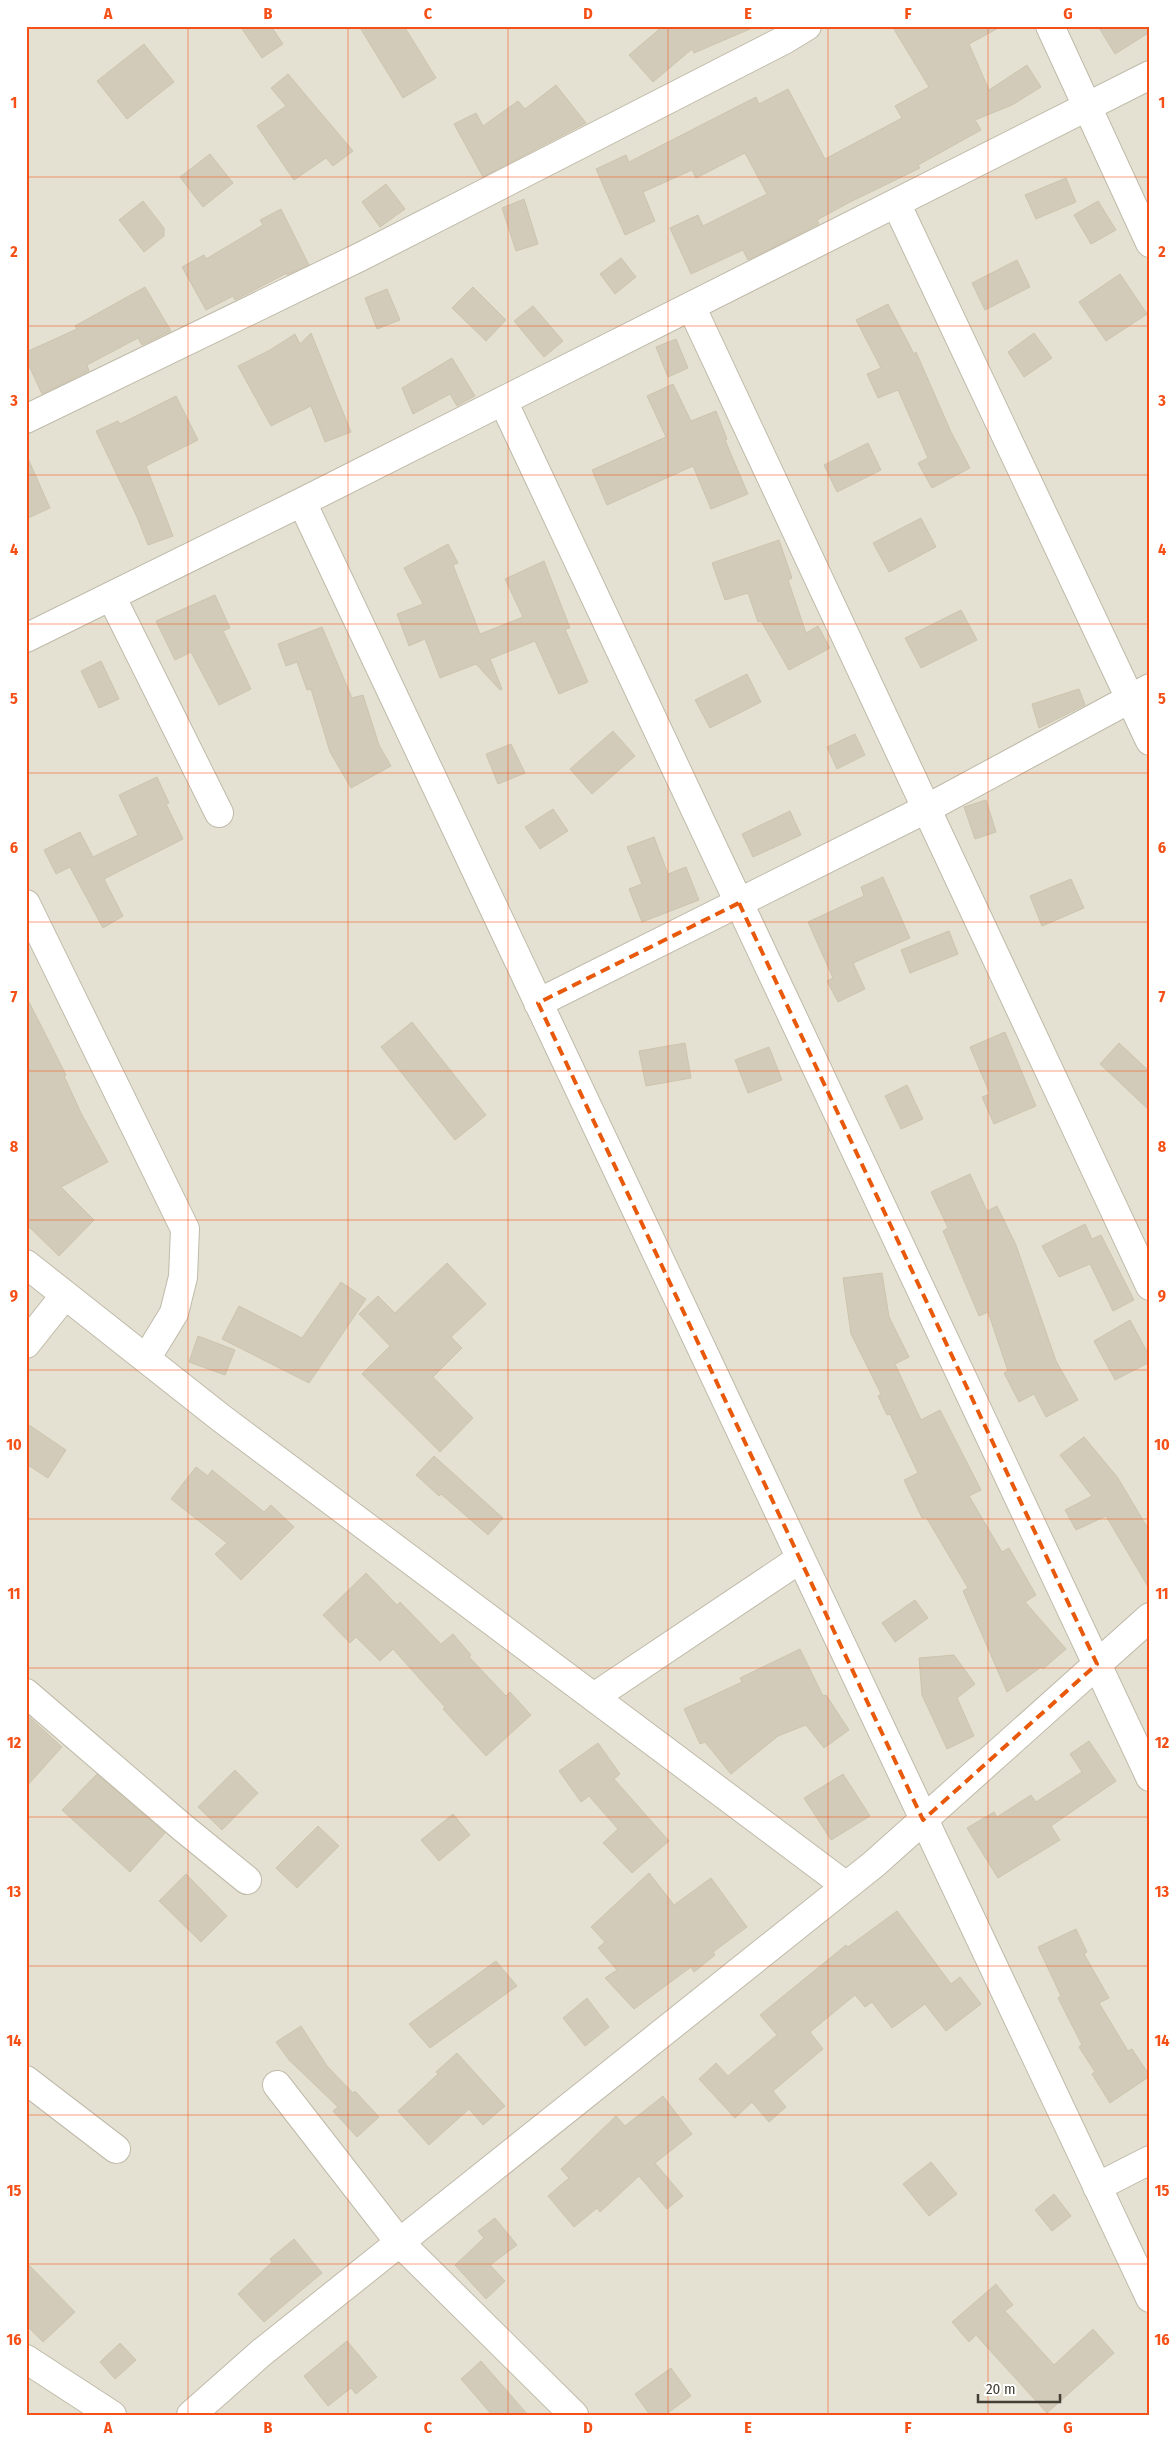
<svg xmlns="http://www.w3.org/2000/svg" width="1176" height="2441" font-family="'Fira Sans Condensed',sans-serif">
<rect width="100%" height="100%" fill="#f1efe3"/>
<!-- residential -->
<path fill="#e5e1d2" d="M 26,26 L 1150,26 L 1150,2415 L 26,2415 Z"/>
<!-- building -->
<path fill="#d2cbb9" stroke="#cdc4ad" d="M 240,26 L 271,26 L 283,44 L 262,58 Z
M 359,26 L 404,26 L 436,78 L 403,98 Z
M 663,26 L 757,26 L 694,53 L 692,49 L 653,82 L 629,55 Z
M 892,26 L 1002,26 L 969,44 L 989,90 L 1027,65 L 1041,87 L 1012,105 L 975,120 L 981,130 L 918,165 L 920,168 L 850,202 L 817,220 L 819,224 L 748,260 L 743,250 L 691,274 L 670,228 L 698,215 L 703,226 L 767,194 L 745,153 L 696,178 L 692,170 L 643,192 L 655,221 L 625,235 L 596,169 L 626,155 L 629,162 L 756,97 L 759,104 L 788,89 L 825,159 L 902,118 L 895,106 L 929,87 Z
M 1098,26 L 1150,26 L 1150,32 L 1115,54 Z
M 144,44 L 174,82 L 127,119 L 97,81 Z
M 288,74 L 353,151 L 333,166 L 326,158 L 294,180 L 257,126 L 286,106 L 271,88 Z
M 556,85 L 586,123 L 483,177 L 454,124 L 476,113 L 483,126 L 518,101 L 525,109 Z
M 210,154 L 233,183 L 203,207 L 180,177 Z
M 1066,178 L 1076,202 L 1036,219 L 1025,195 Z
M 386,184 L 405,209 L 380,227 L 362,202 Z
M 524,199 L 538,244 L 516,251 L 502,208 Z
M 143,201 L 164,228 L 164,236 L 144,252 L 119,220 Z
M 1098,201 L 1116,230 L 1091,244 L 1074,215 Z
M 281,209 L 309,265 L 287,275 L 287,273 L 235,300 L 233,296 L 206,310 L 182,267 L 204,255 L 206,259 L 263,225 L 260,220 Z
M 621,258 L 636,277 L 615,294 L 600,274 Z
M 1017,260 L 1030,287 L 985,310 L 972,283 Z
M 1120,274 L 1147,314 L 1106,341 L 1079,302 Z
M 145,287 L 171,331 L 142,345 L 138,338 L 87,365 L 89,371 L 42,394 L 26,359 L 26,352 L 77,329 L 75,326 Z
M 473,287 L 506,320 L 486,341 L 452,308 Z
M 387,289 L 400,320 L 377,329 L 365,298 Z
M 888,304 L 914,354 L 916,352 L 951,432 L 970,468 L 932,488 L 918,463 L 928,458 L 898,390 L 878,398 L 867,374 L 881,368 L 856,320 Z
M 533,306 L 563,341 L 544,357 L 514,321 Z
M 311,333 L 351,432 L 325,442 L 311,406 L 271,426 L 238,366 L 270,350 L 295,334 L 300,344 Z
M 1034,333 L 1052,358 L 1024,377 L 1008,352 Z
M 676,339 L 688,368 L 668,377 L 656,347 Z
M 452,358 L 475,396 L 457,406 L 450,394 L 413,414 L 402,388 Z
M 673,384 L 691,421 L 716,411 L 727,439 L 725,440 L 748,494 L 711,509 L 693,466 L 607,505 L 592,470 L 666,437 L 647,396 Z
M 176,396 L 198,440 L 146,466 L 173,536 L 148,545 L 137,517 L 96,431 L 118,421 L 120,424 Z
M 868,443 L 881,470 L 837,492 L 824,465 Z
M 26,454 L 50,508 L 26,519 Z
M 921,518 L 936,547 L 889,572 L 873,543 Z
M 779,540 L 792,578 L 788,580 L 806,633 L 818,626 L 830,648 L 789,670 L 761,621 L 758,622 L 748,593 L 725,600 L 712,563 Z
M 448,544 L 458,563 L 453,565 L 480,634 L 523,617 L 505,579 L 544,561 L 570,628 L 565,629 L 588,682 L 559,694 L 535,641 L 490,659 L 502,689 L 500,690 L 476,664 L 440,678 L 425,639 L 409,646 L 397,614 L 423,604 L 404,568 Z
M 215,595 L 230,628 L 223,631 L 251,689 L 219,705 L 191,652 L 175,660 L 156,621 Z
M 961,610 L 977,640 L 921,668 L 905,638 Z
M 322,627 L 352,698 L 363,695 L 379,745 L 391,766 L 351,788 L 330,752 L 311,689 L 307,690 L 297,662 L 286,666 L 278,644 Z
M 101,661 L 119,699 L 99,708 L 81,671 Z
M 747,674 L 761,702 L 710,728 L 695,700 Z
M 1079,689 L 1085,705 L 1039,728 L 1032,704 Z
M 613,731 L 635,756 L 592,794 L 570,769 Z
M 855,734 L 865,755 L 837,769 L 827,747 Z
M 511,744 L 525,773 L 498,784 L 486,754 Z
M 157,777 L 169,803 L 166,804 L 183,839 L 104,879 L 123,916 L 103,928 L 70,867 L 56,874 L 44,850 L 80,832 L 93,857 L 138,835 L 119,795 Z
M 986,800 L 996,832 L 975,839 L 964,807 Z
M 553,809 L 568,831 L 540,849 L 525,827 Z
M 790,811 L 801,835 L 753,857 L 742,834 Z
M 654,837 L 668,874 L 686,867 L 699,900 L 642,922 L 629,889 L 642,884 L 627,847 Z
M 883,877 L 910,938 L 853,963 L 865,989 L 838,1002 L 827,981 L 833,978 L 808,922 L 864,896 L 861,887 Z
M 1071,879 L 1084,908 L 1042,926 L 1030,896 Z
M 949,931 L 958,954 L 910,973 L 901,950 Z
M 26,996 L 66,1075 L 64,1076 L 81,1113 L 108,1162 L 61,1187 L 94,1220 L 59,1256 L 26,1224 Z
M 412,1022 L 486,1115 L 455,1140 L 381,1047 Z
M 1005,1032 L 1036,1106 L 994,1124 L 982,1097 L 990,1094 L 970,1047 Z
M 685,1043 L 691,1078 L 646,1086 L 639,1051 Z
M 1119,1043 L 1150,1072 L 1150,1111 L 1100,1064 Z
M 769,1047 L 782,1080 L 748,1093 L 735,1060 Z
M 907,1085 L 923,1119 L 901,1129 L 885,1096 Z
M 970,1174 L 987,1211 L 997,1206 L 1016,1245 L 1056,1361 L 1078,1400 L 1046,1417 L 1034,1394 L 1019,1402 L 1004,1373 L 1008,1371 L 988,1312 L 979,1316 L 943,1231 L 948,1228 L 931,1192 Z
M 1085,1224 L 1092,1239 L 1101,1235 L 1134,1300 L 1113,1311 L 1090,1264 L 1059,1277 L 1042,1246 Z
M 447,1263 L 486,1304 L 451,1337 L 462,1348 L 433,1377 L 473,1418 L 440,1452 L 362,1374 L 390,1346 L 359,1314 L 378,1296 L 395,1313 Z
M 882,1273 L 889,1317 L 909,1357 L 895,1364 L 921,1420 L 940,1410 L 981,1490 L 969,1496 L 1002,1552 L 1009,1548 L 1036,1595 L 1025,1602 L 1066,1649 L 1043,1669 L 1041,1667 L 1007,1692 L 963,1591 L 968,1588 L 926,1517 L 922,1518 L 904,1480 L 918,1473 L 890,1414 L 887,1415 L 878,1396 L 881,1394 L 851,1334 L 843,1278 Z
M 341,1282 L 366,1299 L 309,1383 L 222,1339 L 239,1306 L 302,1338 Z
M 1130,1320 L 1150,1357 L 1150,1362 L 1115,1380 L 1094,1341 Z
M 198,1336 L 235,1350 L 225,1375 L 189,1362 Z
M 26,1423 L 66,1450 L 48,1478 L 26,1464 Z
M 1084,1437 L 1118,1478 L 1150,1532 L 1150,1590 L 1106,1516 L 1076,1530 L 1065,1510 L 1092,1496 L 1060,1455 Z
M 434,1456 L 503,1518 L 488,1535 L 441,1494 L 439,1496 L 416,1475 Z
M 196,1467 L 208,1476 L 212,1470 L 264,1512 L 271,1505 L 294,1527 L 241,1580 L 215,1554 L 227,1543 L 171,1499 Z
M 366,1573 L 397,1605 L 400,1602 L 441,1644 L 453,1634 L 471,1655 L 469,1657 L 506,1696 L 510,1692 L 531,1715 L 486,1756 L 443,1709 L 445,1707 L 393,1649 L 380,1661 L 356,1637 L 350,1643 L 323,1615 Z
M 915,1600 L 928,1618 L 895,1642 L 882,1623 Z
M 800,1649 L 823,1696 L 826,1695 L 849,1730 L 824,1748 L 806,1725 L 778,1736 L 731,1774 L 705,1742 L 700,1744 L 684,1709 L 742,1682 L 740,1678 Z
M 954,1655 L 975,1684 L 957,1698 L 974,1736 L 947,1749 L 922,1695 L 919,1658 Z
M 26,1714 L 62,1747 L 26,1787 Z
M 1089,1741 L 1116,1781 L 1051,1826 L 1060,1840 L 998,1878 L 967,1828 L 994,1812 L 997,1817 L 1031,1795 L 1036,1802 L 1082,1772 L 1070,1754 Z
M 598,1743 L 620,1774 L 614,1779 L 669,1841 L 632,1873 L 603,1843 L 618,1829 L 589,1796 L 581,1802 L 559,1771 Z
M 235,1770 L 258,1793 L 222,1830 L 198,1807 Z
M 97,1774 L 165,1833 L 130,1872 L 62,1810 Z
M 843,1774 L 870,1816 L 831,1840 L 804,1798 Z
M 453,1814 L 470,1835 L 439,1861 L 421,1840 Z
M 318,1826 L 339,1846 L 297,1888 L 276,1868 Z
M 649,1873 L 674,1905 L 711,1878 L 747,1927 L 713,1952 L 715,1955 L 694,1972 L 691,1967 L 634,2009 L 605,1978 L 617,1970 L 598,1948 L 605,1942 L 591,1927 Z
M 186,1874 L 227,1916 L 201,1942 L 159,1901 Z
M 897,1911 L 951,1984 L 960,1977 L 981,2004 L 946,2031 L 925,2004 L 892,2028 L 872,2002 L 865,2007 L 855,1995 L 810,2032 L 823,2049 L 773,2091 L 786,2107 L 769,2122 L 752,2102 L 735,2118 L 699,2079 L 716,2063 L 728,2076 L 777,2035 L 760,2015 L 846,1945 L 848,1947 Z
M 1076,1929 L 1087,1952 L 1084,1954 L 1109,1998 L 1099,2003 L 1128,2051 L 1132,2049 L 1150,2076 L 1110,2103 L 1092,2074 L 1095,2072 L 1079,2047 L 1082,2045 L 1058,1998 L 1061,1996 L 1038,1947 Z
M 496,1961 L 517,1986 L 430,2048 L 409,2024 Z
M 587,1998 L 609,2027 L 585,2046 L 563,2018 Z
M 301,2026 L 327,2066 L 353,2093 L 355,2091 L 379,2117 L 357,2137 L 333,2111 L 338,2107 L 289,2060 L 276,2042 Z
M 457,2053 L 505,2106 L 483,2125 L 469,2109 L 429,2145 L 398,2111 L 438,2074 L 436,2072 Z
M 663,2096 L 692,2134 L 655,2163 L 683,2196 L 667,2209 L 639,2176 L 600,2212 L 597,2208 L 574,2227 L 548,2196 L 569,2178 L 561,2169 L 616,2116 L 625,2126 Z
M 931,2162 L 957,2194 L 929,2216 L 903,2184 Z
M 1054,2194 L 1071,2216 L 1052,2231 L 1035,2210 Z
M 495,2218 L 517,2245 L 490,2265 L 505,2281 L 486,2299 L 455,2265 L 484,2238 L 478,2231 Z
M 294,2239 L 322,2273 L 264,2322 L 238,2294 L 272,2262 L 270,2259 Z
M 26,2262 L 75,2312 L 43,2342 L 26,2325 Z
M 996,2284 L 1013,2305 L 1005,2311 L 1054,2365 L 1093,2329 L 1114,2353 L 1047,2413 L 976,2335 L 969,2342 L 952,2322 Z
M 347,2341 L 377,2377 L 356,2394 L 351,2388 L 328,2406 L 304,2376 Z
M 120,2343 L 136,2360 L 115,2379 L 100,2362 Z
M 481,2361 L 528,2415 L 492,2415 L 461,2379 Z
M 671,2368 L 691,2396 L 665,2415 L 650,2415 L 635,2394 Z"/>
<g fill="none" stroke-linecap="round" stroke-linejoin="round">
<!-- street casing -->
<g stroke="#bfbaa9" stroke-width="30">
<path id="street" d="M 1050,26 L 1150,243
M 896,203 L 1150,741
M 691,306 L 1150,1286
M 503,401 L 1150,1777
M 26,419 L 360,257 L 784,40 L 807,26
M 302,502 L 1150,2298
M 111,596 L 219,813
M 26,638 L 302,502 L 1150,75
M 26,904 L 185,1229 L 183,1277 L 174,1313 L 146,1359
M 538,1003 L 926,809 L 1150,688
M 26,1264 L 221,1418 L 846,1886
M 26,1344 L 65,1295
M 26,1693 L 182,1827 L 247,1880
M 594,1697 L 800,1559
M 26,2080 L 116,2149
M 277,2085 L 399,2242 L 574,2415
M 1097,2187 L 1150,2160
M 26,2359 L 112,2415
M 191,2415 L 261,2353 L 874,1864 L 1150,1617"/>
</g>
<!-- street -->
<use href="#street" stroke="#fff" stroke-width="28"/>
</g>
<!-- marked area -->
<path fill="none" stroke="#e8590c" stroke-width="4" stroke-dasharray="10 6" stroke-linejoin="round" d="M 739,903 L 1097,1664 L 923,1820 L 538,1003 Z"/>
<!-- grid -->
<path fill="none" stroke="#f45017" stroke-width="1" stroke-opacity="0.55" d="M 188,26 L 188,2415M 348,26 L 348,2415M 508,26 L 508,2415M 668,26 L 668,2415M 828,26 L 828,2415M 988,26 L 988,2415M 26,177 L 1150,177M 26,326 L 1150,326M 26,475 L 1150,475M 26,624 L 1150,624M 26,773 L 1150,773M 26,922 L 1150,922M 26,1071 L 1150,1071M 26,1220 L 1150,1220M 26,1370 L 1150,1370M 26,1519 L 1150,1519M 26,1668 L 1150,1668M 26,1817 L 1150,1817M 26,1966 L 1150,1966M 26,2115 L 1150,2115M 26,2264 L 1150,2264"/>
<!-- border -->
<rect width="1176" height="2441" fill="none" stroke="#ffffff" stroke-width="55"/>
<!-- scale -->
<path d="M978 2394v8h82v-8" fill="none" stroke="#433f34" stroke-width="2.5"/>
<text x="986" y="2394" font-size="15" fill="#433f34" stroke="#ffffff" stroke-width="4" paint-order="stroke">20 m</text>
<rect x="28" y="28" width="1120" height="2386" fill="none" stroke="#f45017" stroke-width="2"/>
<g font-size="16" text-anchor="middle" font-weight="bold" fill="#f45017">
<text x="108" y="19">A</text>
<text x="268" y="19">B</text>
<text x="428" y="19">C</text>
<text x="588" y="19">D</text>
<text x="748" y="19">E</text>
<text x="908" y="19">F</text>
<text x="1068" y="19">G</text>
<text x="14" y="108">1</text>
<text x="1162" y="108">1</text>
<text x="14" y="257">2</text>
<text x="1162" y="257">2</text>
<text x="14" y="406">3</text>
<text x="1162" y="406">3</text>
<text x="14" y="555">4</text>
<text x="1162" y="555">4</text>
<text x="14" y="704">5</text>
<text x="1162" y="704">5</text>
<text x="14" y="853">6</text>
<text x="1162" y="853">6</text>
<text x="14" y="1002">7</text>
<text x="1162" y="1002">7</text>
<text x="14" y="1152">8</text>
<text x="1162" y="1152">8</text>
<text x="14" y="1301">9</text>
<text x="1162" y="1301">9</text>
<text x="14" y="1450">10</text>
<text x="1162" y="1450">10</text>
<text x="14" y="1599">11</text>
<text x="1162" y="1599">11</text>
<text x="14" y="1748">12</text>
<text x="1162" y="1748">12</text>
<text x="14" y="1897">13</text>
<text x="1162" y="1897">13</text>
<text x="14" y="2046">14</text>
<text x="1162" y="2046">14</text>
<text x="14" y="2196">15</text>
<text x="1162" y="2196">15</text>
<text x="14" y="2345">16</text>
<text x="1162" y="2345">16</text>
<text x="108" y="2433">A</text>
<text x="268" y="2433">B</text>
<text x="428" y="2433">C</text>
<text x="588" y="2433">D</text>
<text x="748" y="2433">E</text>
<text x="908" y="2433">F</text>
<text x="1068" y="2433">G</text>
</g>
</svg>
